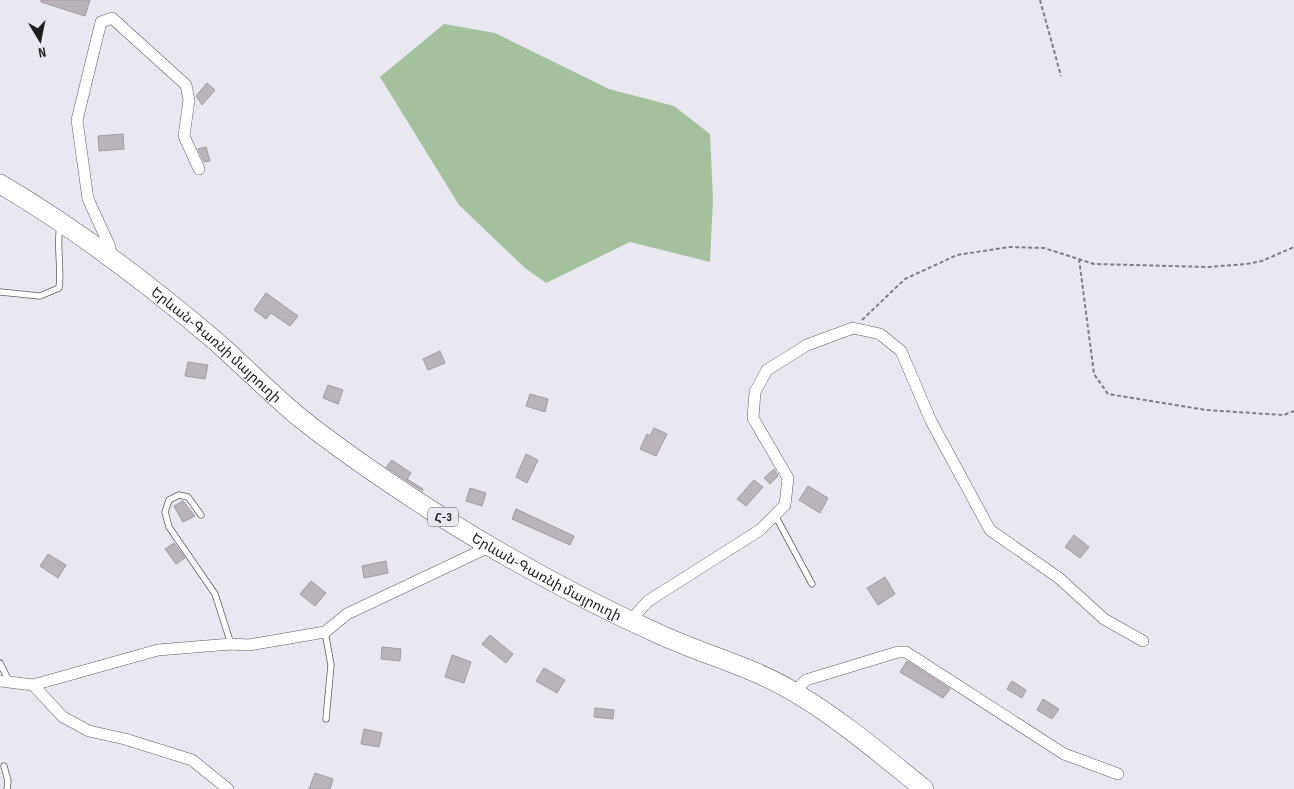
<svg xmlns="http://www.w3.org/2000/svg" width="1294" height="789" font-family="'Sofia Sans Condensed','Noto Sans Armenian',sans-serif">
<rect width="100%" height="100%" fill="#e9e7f0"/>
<!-- green -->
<path fill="#a4c19e" d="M 444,24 L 495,33 L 609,89 L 674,106 L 710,134 L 713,199 L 710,262 L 630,242 L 546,283 L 525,268 L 459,205 L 380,77 Z"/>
<!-- building -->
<path fill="#bab3b9" stroke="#a19aa0" d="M 41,0 L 90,0 L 85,16 L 41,2 Z
M 207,83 L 215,90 L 202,105 L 196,96 Z
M 123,134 L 124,149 L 99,151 L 98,136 Z
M 206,147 L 210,161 L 204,162 L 198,149 Z
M 266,293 L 298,316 L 290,326 L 271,313 L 266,319 L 254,310 Z
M 440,351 L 445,363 L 428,370 L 423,359 Z
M 188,362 L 208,365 L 205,379 L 185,376 Z
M 328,385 L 343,390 L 338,404 L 323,398 Z
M 530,394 L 548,399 L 545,412 L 526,406 Z
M 654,428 L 667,434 L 656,456 L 640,449 L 647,434 L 650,436 Z
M 526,454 L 538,460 L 527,483 L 516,477 Z
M 392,460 L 411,473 L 407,479 L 423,489 L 422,491 L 386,467 Z
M 774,469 L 778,476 L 770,484 L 764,478 Z
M 754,480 L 763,487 L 746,506 L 737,499 Z
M 808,486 L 828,498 L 820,513 L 799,500 Z
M 470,488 L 486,493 L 482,506 L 466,501 Z
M 183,501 L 195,516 L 183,522 L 174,506 Z
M 516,509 L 574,536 L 570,545 L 512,519 Z
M 1074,535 L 1089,547 L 1080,558 L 1065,547 Z
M 174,543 L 185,558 L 176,564 L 165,549 Z
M 48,554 L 66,565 L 58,578 L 40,566 Z
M 386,561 L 388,573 L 364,578 L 362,566 Z
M 885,577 L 895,594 L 878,605 L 867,588 Z
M 311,581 L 326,593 L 315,606 L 300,594 Z
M 490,635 L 513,654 L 506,663 L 482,644 Z
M 382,647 L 401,649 L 400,661 L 381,659 Z
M 452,655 L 471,662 L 464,683 L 445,677 Z
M 907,661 L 950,689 L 943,698 L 900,672 Z
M 544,668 L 565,680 L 557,693 L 536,681 Z
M 1012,681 L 1026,690 L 1022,698 L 1007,689 Z
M 1043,699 L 1059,709 L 1052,719 L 1037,710 Z
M 595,708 L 614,710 L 613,719 L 594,717 Z
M 364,729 L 382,733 L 379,747 L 361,744 Z
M 315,773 L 333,779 L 330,789 L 309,789 Z"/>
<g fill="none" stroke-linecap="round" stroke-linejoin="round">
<!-- lane casing -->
<g stroke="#5f5d64" stroke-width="7">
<path id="lane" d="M 0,292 L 40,296 L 59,288 C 62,267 56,247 60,226
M 201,515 L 188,497 L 179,495 L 169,500 L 165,512 L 169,527 L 215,594 L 231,644
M 775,515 L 812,584
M 325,632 L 331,665 L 326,719
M 0,663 L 9,681
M 4,766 L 8,781 L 7,789"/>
</g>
<!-- street casing -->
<g stroke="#5f5d64" stroke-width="12">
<path id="street" d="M 108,256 L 110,247 L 88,199 L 77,120 L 101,22 L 112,18 L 186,85 L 189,100 L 184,136 L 199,169
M 630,621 L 648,601 L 760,530 L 785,505 L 788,478 L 753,418 L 755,392 L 767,370 L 807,345 L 853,328 L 880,334 L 901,351 L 931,421 L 990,530 L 1059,578 L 1104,619 L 1143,641
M 0,681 L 33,685 L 158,650 L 231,644 L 249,645 L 325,632 L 347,614 L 491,546
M 33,685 L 63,717 L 89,731 L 125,739 L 192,760 L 228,789
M 794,692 L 806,680 L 898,652 L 906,652 L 1064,754 L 1118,774"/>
</g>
<!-- primary casing -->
<g stroke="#5f5d64" stroke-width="20">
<g id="primary">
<path id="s1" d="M 0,184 C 75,228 146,282 212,338 C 242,364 269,392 299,417 C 339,449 383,479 426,507 C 501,555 580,599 661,635 C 705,655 753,667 794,692 C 840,719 882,755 924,789"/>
</g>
</g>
<!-- path -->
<path stroke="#7f7d83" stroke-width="2" stroke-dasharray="4 2.5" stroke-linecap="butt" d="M 1040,0 L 1061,76
M 1079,259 L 1094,374 L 1108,394 L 1206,410 L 1284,415 L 1294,411
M 862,320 L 905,279 L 957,255 L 1009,247 L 1044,248 L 1094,264 L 1209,267 L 1246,264 L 1262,261 L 1294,247"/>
<!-- lane -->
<use href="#lane" stroke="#fff" stroke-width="5.5"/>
<!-- street -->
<use href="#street" stroke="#fff" stroke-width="11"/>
<!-- primary -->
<use href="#primary" stroke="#fff" stroke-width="19"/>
</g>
<g text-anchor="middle" stroke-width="4" stroke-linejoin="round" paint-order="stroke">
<!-- shield labels -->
<rect fill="#e9e7f0" stroke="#5a595e" stroke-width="1" x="428" y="507.5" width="30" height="19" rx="4"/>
<g font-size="12" font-weight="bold" fill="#1d1c1f">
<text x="443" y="521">Հ-3</text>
</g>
<!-- street labels -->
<g font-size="14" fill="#1d1c1f" stroke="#e9e7f0">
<text dy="5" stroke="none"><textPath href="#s1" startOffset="270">Երևան-Գառնի մայրուղի</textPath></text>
<text dy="5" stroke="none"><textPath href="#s1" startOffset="675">Երևան-Գառնի մայրուղի</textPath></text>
</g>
</g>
<!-- north arrow -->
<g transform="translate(40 40) rotate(170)" stroke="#e9e7f0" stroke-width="4" paint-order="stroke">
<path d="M0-4L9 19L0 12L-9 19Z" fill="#1d1c1f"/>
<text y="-8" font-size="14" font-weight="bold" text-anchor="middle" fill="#1d1c1f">N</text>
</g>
</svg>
